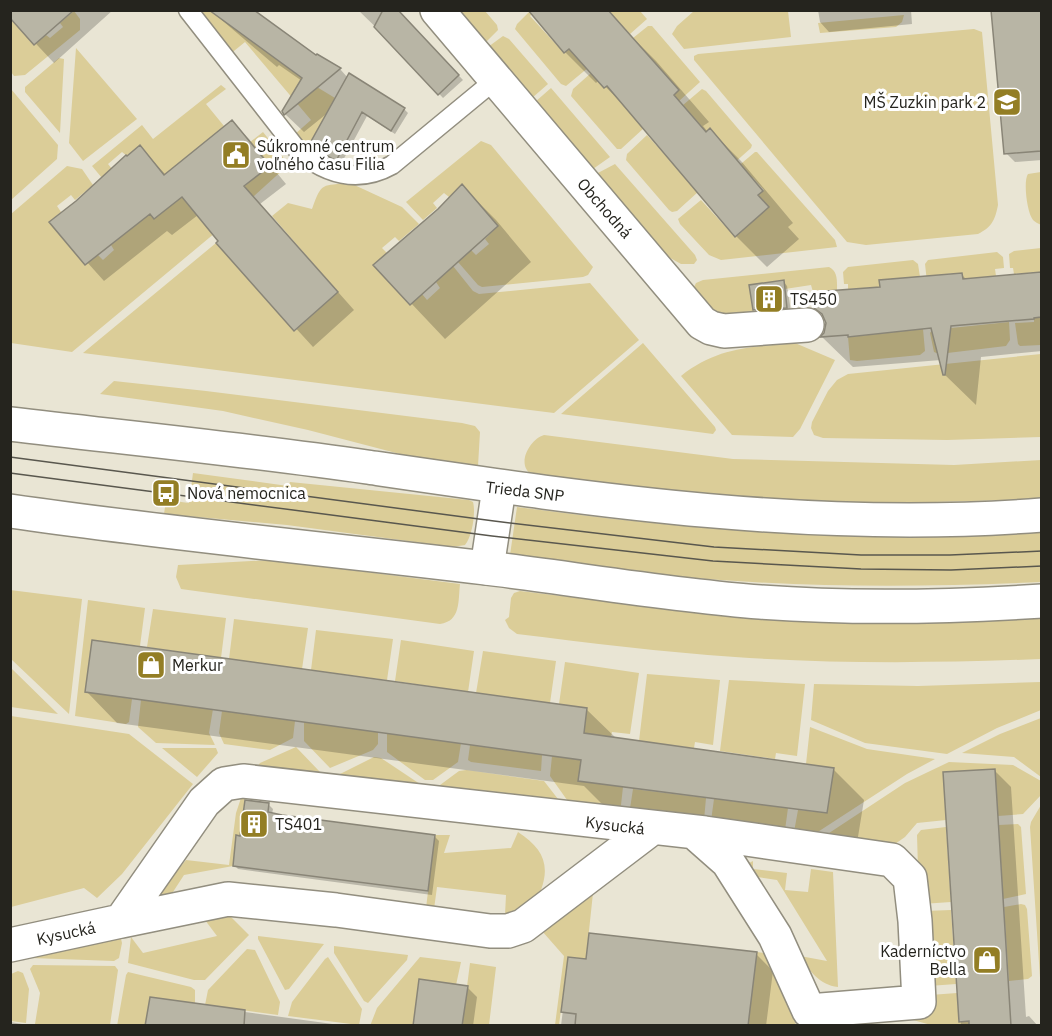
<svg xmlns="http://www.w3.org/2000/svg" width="1052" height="1036" font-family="'IBM Plex Sans',sans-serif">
<rect width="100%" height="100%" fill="#e9e5d4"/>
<!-- green -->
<path fill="#dbcd98" d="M 592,10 L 640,11 L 647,19 L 630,34 L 625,29 Z
M 74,11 L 80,19 L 80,30 L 25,75 L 14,76 L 11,72 L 10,18 L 34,45 L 46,35 L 50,38 L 63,27 L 60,23 Z
M 192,11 L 211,11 L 302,78 L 335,98 L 308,147 L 295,134 L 311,120 L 245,42 L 229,55 Z
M 457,11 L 485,11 L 497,25 L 498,30 L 485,43 Z
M 530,11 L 532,14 L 530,16 L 564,53 L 572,47 L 589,67 L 566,86 L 561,84 L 515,29 L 517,24 Z
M 788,11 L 791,37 L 684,49 L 672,34 L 677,26 L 694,11 Z
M 904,15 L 902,22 L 896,27 L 820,33 L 818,23 Z
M 648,26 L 652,26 L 700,82 L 679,101 L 674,95 L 679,90 L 633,38 Z
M 974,29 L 982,32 L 998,205 C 995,220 992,227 978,234 L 866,245 L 847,242 L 694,60 L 694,56 L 698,54 Z
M 503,36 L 509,39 L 548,84 L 532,98 L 488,47 Z
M 76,48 L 137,119 L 83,161 L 69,143 Z
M 59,58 L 64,59 L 60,133 L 25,92 L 25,87 Z
M 591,73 L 604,88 L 607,86 L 644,128 L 621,149 L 617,149 L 571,96 L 573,89 Z
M 221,85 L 226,89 L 206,104 L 224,126 L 164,175 L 140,145 L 127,156 L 122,152 L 108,164 L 112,169 L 102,178 L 92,166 L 142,125 L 153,139 Z
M 551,88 L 610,157 L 593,169 L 535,102 Z
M 11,89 L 58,145 L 57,159 L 11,200 Z
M 702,89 L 706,91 L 752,145 L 751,148 L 733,164 C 730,149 720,140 710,128 L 706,132 L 683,105 Z
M 263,132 L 283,157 L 286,167 L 242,207 L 233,196 L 269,166 L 250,142 Z
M 647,135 L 698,192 L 677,211 L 672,212 L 669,210 L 626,160 L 627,154 Z
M 481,141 L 491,145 L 593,267 L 588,275 L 583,277 L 482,287 L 478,285 L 458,262 L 471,250 L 476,255 L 489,244 L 485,239 L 498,226 L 463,185 L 449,197 L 444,193 L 433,203 L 437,208 L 423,220 L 406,202 Z
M 755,152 L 757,152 L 835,240 L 837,247 L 721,260 L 709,255 L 680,224 L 678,219 L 701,200 L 735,237 L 769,207 L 758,195 L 764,190 L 753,178 L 748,181 L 736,168 Z
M 615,164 L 695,255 L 697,260 L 694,264 L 681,264 L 663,254 L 596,174 Z
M 67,166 L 82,169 L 93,185 L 75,200 L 71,195 L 57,206 L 61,212 L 49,222 L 85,265 L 98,255 L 103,260 L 114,250 L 111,245 L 150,214 L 154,219 L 167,209 L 178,192 L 203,223 L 215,233 L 72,352 L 11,343 L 11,214 Z
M 1041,172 L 1042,172 L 1041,225 C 1039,224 1035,222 1033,220 C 1027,213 1023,181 1028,174 Z
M 350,183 L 402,207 L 419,224 L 399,241 L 395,237 L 382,248 L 387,253 L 373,265 L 410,305 L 422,294 L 427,300 L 440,288 L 436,282 L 453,266 L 473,291 L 479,294 L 590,283 L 639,340 L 554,413 L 83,353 L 216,243 L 295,331 L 338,292 L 272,216 L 288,203 L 312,209 C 322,181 322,186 350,183 Z
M 1041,248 L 1041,272 L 1014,274 L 1013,268 L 1010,268 L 1009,254 L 1014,251 Z
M 997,252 L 1003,257 L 1004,268 L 995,269 L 996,276 L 963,279 L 962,273 L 946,274 L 927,282 L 925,264 L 928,260 Z
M 913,260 L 918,264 L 920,277 L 880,287 L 848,289 L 848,284 L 844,284 L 843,272 L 848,267 Z
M 829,267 C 838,271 837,281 837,290 L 813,292 L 811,285 L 785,289 L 783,280 L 750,285 L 754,313 L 788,308 L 788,318 L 768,320 L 714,313 L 695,291 L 694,287 L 696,283 L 703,280 Z
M 1041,317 L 1041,345 L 1020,346 L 1018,344 L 1015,323 L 1034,322 L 1034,318 Z
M 1009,322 L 1010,340 L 1006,346 L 939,354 L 934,352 L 930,333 L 932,330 Z
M 923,329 L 925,351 L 920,355 L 857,361 L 850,360 L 848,337 Z
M 643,343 L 715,427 L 716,430 L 713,434 L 561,414 Z
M 795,343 L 835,360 L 800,429 L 793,437 L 732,435 L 681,376 C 717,347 751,347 795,343 Z
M 1041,354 L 1041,437 L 947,440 L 823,438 L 814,435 L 811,428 L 812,422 L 828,391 L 837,380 L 848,374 Z
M 114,381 L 206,391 L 462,423 L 475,426 L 480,432 L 478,466 L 423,460 L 308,430 L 223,411 L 100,394 Z
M 544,435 L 733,459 L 954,465 L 1041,460 L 1041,499 L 861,504 L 681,495 L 531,474 C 516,464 530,439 544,435 Z
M 193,473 L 288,486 L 290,482 L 469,500 L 473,502 C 476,513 472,537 465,545 L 453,547 L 287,525 L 164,514 L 166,500 L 189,503 Z
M 517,507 C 691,530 866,545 1041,532 L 1042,582 C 913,588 782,588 655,574 C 606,569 558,562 510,555 Z
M 272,560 L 460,584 C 458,601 461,621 440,624 L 181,589 L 176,577 L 178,565 Z
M 10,590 L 82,599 L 69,714 L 11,659 Z
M 520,591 L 711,614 L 1041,616 L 1041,659 C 940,663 837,664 735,657 C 662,652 590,643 517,634 L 509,628 L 505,620 L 509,617 L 511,598 L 514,593 Z
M 88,600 L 145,608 L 140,646 L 92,640 L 85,692 L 132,699 L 129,722 L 126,724 L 75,716 Z
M 153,609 L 226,618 L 221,658 L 147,647 Z
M 234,619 L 308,628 L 302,669 L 229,659 Z
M 316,630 L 393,639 L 387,680 L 311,670 Z
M 401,640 L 474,651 L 468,692 L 395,681 Z
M 483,651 L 556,661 L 550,703 L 476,693 Z
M 565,662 L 639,673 L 630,734 L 612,732 L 611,737 L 584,733 L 587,708 L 559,704 Z
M 11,668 L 58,714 L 11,707 Z
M 647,674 L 720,680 L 713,745 L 695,742 L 694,748 L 639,741 Z
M 729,680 L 805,684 L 797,756 L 776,753 L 775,759 L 720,751 Z
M 1041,682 L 1041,710 L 997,728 L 947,754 L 865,743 L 811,720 L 814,684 L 918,686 Z
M 141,700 L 213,709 L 209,733 L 215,745 L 156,743 L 138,727 Z
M 222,711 L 295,721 L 293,738 L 270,750 L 224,744 L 219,733 Z
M 11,716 L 129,734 L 193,784 L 122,874 L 97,898 L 84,888 L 11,907 Z
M 1041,718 L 1041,777 L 1014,757 L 962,753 L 1000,734 Z
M 304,722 L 378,732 L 378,744 L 373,750 L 330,768 L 304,741 Z
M 810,727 L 867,749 L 935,759 L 907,774 L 810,837 L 794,832 L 798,810 L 827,813 L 833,768 L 806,764 Z
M 387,733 L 461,743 L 458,762 L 433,780 L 425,780 L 387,752 Z
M 470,745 L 542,755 L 541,771 L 471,762 L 468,760 Z
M 296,747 L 320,772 L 320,775 L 256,768 L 260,763 Z
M 162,748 L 216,748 L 218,753 L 197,777 Z
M 552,756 L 581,760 L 578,781 L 623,787 L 620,814 L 572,807 L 550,776 Z
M 374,757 L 381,758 L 420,784 L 338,778 L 340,774 Z
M 949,762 L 1013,765 L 1041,781 L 1041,795 L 1023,814 L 998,816 L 995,769 L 943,772 L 946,820 L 917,823 L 905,837 L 895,844 L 820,839 L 905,783 Z
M 466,770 L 544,781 L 558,799 L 559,805 L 436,788 L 459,771 Z
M 633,789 L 706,798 L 704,820 L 629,815 Z
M 241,798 L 245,798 L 240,835 L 236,836 L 233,866 L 184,875 L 171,895 L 161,895 L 162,889 L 186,860 L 229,865 L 236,813 Z
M 714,799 L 788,808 L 785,830 L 711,821 Z
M 1041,805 L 1041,993 L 1030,827 L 1031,822 Z
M 1018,824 L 1021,827 L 1026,894 L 1003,899 L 999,825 Z
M 946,827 L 951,902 L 922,904 L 919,902 L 917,835 L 921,830 Z
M 518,832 C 541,847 551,863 541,890 C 539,897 530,907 523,910 C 517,912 511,913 505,915 L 506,895 L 437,887 L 434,909 L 426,908 L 435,835 L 450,835 L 444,853 L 511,848 Z
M 753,861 L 753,869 L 787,873 L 785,890 L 808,892 L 811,869 L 833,872 L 838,987 C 819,985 809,970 800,956 L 827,961 L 777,880 L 751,876 L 747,870 L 749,863 Z
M 593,893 L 586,959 L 568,957 L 559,1025 L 555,1025 L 564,956 L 542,931 Z
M 1021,904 L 1025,905 L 1027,909 L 1032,976 L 1028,979 L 1009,981 L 1004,907 Z
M 951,910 L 956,984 L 929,986 L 925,911 Z
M 226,912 L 249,935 L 205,980 L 194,980 L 128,963 L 131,937 L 143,953 L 217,936 L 205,920 Z
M 120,935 L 122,943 L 119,958 L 114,961 L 31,958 L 28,954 Z
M 258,936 L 324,944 L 289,989 L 285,990 L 258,939 Z
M 334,946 L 408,955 L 407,960 L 368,1003 L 364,1001 L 334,953 Z
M 247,949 L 255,950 L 280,1002 L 278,1015 L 205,1005 L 208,990 Z
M 757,952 L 772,954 L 796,1025 L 748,1026 Z
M 328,957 L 362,1009 L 359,1025 L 288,1016 L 292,1002 L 325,959 Z
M 420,957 L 461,962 L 456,985 L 419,980 L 413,1025 L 370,1026 L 377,1008 Z
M 470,963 L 496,967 L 489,1025 L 462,1026 Z
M 33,965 L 115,966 L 118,970 L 110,1025 L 35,1024 L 40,993 L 30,969 Z
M 18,971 L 23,973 L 29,989 L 26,1023 L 11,1021 L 11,974 Z
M 128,972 L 191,987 L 195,990 L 195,1003 L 145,1025 L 117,1026 L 126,975 Z
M 957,993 L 959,1022 L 969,1021 L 969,1025 L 931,1025 L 913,1020 L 925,1016 L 930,995 Z"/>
<!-- shadow -->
<path fill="#0003" d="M 10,10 L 113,10 L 54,63 L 10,16 Z
M 210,10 L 316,57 L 317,56 L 340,69 L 348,78 L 404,109 L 408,113 L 395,134 L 367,116 L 341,164 L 311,145 L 330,111 L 304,132 L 285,114 L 302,81 L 279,65 L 277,67 Z
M 358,10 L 396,10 L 463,80 L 443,98 L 388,39 Z
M 530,10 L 625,30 L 656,61 L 709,122 L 703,126 L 708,132 L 710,130 L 741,161 L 793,223 L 788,227 L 799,239 L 767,267 L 736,236 L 634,116 L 599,80 L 596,83 L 565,52 Z
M 818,10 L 911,10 L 912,24 L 829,32 L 820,22 Z
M 992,10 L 1042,10 L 1042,160 L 1015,162 L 1006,153 Z
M 232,122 L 249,139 L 286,184 L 260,204 L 354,310 L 313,347 L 218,243 L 220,242 L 198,215 L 172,235 L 167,231 L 104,281 L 51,222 L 77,202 L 140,147 L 166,175 Z
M 462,186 L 496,220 L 531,262 L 445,339 L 375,265 L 439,210 Z
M 1042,273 L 1042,351 L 981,357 L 976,405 L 944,374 L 941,360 L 853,367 L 822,337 L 882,288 L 962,275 L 967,280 Z
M 783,281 L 787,286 L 791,311 L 759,314 L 754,309 Z
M 87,692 L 586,709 L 617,739 L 833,769 L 864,800 L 857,843 L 610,812 L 584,786 L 117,723 Z
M 994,770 L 1011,787 L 1026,1017 L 1029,1016 L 1038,1026 L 961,1026 L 944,773 Z
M 268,804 L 273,809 L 272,814 L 435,837 L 439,841 L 432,895 L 238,869 L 234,865 L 242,837 Z
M 756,954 L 773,971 L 766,1026 L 561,1026 L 569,959 L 587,961 Z
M 468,988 L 477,997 L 473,1026 L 414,1026 Z
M 151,999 L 347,1026 L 147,1026 Z
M 10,1022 L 34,1026 L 10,1026 Z"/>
<!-- building -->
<path fill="#b8b5a5" stroke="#898577" stroke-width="1.5" d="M 10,10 L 74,10 L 34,45 L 10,18 Z
M 209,10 L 254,10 L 316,55 L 317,54 L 341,68 L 284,115 L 282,111 L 302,78 Z
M 383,10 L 398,10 L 459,75 L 438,95 L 374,27 Z
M 528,10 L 608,10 L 679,90 L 674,95 L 706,132 L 710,128 L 763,191 L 758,195 L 769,207 L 735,237 L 607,86 L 604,88 L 569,49 L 564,53 Z
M 991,10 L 1041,10 L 1041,151 L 1004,154 Z
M 349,73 L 405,108 L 391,131 L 362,112 L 336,161 L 309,145 Z
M 232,120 L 270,166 L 244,186 L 338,292 L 294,331 L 216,243 L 218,241 L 182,197 L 154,219 L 150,214 L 85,265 L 49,222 L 76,201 L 126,155 L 127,156 L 140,145 L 164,175 Z
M 462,184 L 498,226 L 410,305 L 373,265 L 438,209 Z
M 1041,272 L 1041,317 L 1034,318 L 1034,319 L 951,326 L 945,375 L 943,375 L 931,328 L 848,337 L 848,335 L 820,337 L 824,333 L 826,323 L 822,314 L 814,308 L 813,292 L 880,287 L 879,280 L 962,273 L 963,279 Z
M 784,280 L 787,308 L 753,310 L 749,285 Z
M 92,640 L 587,708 L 584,733 L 834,768 L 827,813 L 578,781 L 581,760 L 85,692 Z
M 995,769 L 1011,1026 L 969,1026 L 969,1021 L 959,1022 L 943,772 Z
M 245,800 L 269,803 L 268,812 L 282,815 L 435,835 L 428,891 L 233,866 L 236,835 L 240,836 Z
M 589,933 L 757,952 L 748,1026 L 575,1026 L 576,1014 L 561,1012 L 568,957 L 586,959 Z
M 419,979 L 468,986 L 462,1026 L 413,1026 Z
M 150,997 L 245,1010 L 244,1026 L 145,1026 Z"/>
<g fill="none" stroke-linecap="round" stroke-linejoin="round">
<!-- service casing -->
<g stroke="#928e7f" stroke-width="21">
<path id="service" d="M 188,10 L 299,152 C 328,175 358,184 392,165 L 495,80"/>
</g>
<!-- minor casing -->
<g stroke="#928e7f" stroke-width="36">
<path id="minor" d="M 437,10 L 702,323 L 711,328 L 724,331 L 807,325
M 487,568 L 499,488
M 652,828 L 523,926 L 508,931 L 490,931 L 336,910 L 228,899 L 121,921 L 204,802 L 224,784 L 243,781 L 705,833 L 892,860 L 910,878 L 915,921 L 919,1002 L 809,1011 L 775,936 L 728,862 L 694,832
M 10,945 L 121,921"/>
</g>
<!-- tertiary casing -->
<g stroke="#928e7f" stroke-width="36">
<path id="tertiary" d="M 10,424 C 129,438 249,450 367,467 C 593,500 813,533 1042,515
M 10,511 C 169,534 328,549 486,568 C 578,579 669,595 760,602 C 854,609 948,607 1042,601"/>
</g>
<!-- service -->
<use href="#service" stroke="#fff" stroke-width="18"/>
<!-- minor -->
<use href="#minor" stroke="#fff" stroke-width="33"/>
<!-- tertiary -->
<use href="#tertiary" stroke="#fff" stroke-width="33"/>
<!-- tram -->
<path stroke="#59574e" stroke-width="1.5" d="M 10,457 L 494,521 L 714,547 L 861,555 L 950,555 L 1042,551
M 10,473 L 492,536 L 713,561 L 861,569 L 951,570 L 1042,566"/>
</g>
<!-- icons -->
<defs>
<g id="school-square" transform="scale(1.5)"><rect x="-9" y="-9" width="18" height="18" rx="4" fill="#937e25" stroke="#fff"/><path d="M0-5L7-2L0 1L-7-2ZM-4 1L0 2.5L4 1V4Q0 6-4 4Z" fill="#fff"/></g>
<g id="civic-square" transform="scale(1.5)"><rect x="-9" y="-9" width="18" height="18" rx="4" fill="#937e25" stroke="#fff"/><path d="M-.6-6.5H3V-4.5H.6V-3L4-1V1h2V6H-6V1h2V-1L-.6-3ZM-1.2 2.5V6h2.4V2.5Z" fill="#fff"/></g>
<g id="building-square" transform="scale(1.5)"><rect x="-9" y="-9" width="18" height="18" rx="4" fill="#937e25" stroke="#fff"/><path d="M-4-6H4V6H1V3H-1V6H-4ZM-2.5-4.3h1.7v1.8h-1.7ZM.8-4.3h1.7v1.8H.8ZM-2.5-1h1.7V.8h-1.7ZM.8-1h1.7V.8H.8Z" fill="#fff"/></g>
<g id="bus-square" transform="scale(1.5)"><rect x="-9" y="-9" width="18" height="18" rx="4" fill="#937e25" stroke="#fff"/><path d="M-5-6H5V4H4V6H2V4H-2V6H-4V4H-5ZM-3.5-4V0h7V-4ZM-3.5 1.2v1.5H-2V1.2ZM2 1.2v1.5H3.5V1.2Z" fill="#fff"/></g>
<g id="shop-square" transform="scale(1.5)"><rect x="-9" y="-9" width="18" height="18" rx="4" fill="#937e25" stroke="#fff"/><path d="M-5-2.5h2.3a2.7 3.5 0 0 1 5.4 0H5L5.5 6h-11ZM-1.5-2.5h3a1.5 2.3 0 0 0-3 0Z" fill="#fff"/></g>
</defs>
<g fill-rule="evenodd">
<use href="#school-square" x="1007" y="102"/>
<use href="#civic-square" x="236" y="155"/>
<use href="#building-square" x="769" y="299"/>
<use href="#bus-square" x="166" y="493"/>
<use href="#shop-square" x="151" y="665"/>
<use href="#building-square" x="254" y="824"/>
<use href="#shop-square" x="987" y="960"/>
</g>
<g text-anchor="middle" stroke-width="6" stroke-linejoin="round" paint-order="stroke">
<!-- poi labels -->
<g font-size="16" fill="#25241e" stroke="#fff" text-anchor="start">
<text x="986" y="108" text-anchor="end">MŠ Zuzkin park 2</text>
<text x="257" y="152">Súkromné centrum<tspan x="257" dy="18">voľného času Filia</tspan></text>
<text x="790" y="305">TS450</text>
<text x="187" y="499">Nová nemocnica</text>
<text x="172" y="671">Merkur</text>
<text x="275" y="830">TS401</text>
<text x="966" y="957" text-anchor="end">Kaderníctvo<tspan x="966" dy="18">Bella</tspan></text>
</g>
<!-- street labels -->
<g font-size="16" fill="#25241e" stroke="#fff">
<text transform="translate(605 208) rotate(49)" y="6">Obchodná</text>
<text transform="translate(525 491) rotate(7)" y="6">Trieda SNP</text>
<text transform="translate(615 825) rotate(7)" y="6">Kysucká</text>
<text transform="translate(66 933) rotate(-12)" y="6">Kysucká</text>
</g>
</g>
<!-- border -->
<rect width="1052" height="1036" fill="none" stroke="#25241e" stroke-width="24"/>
</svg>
